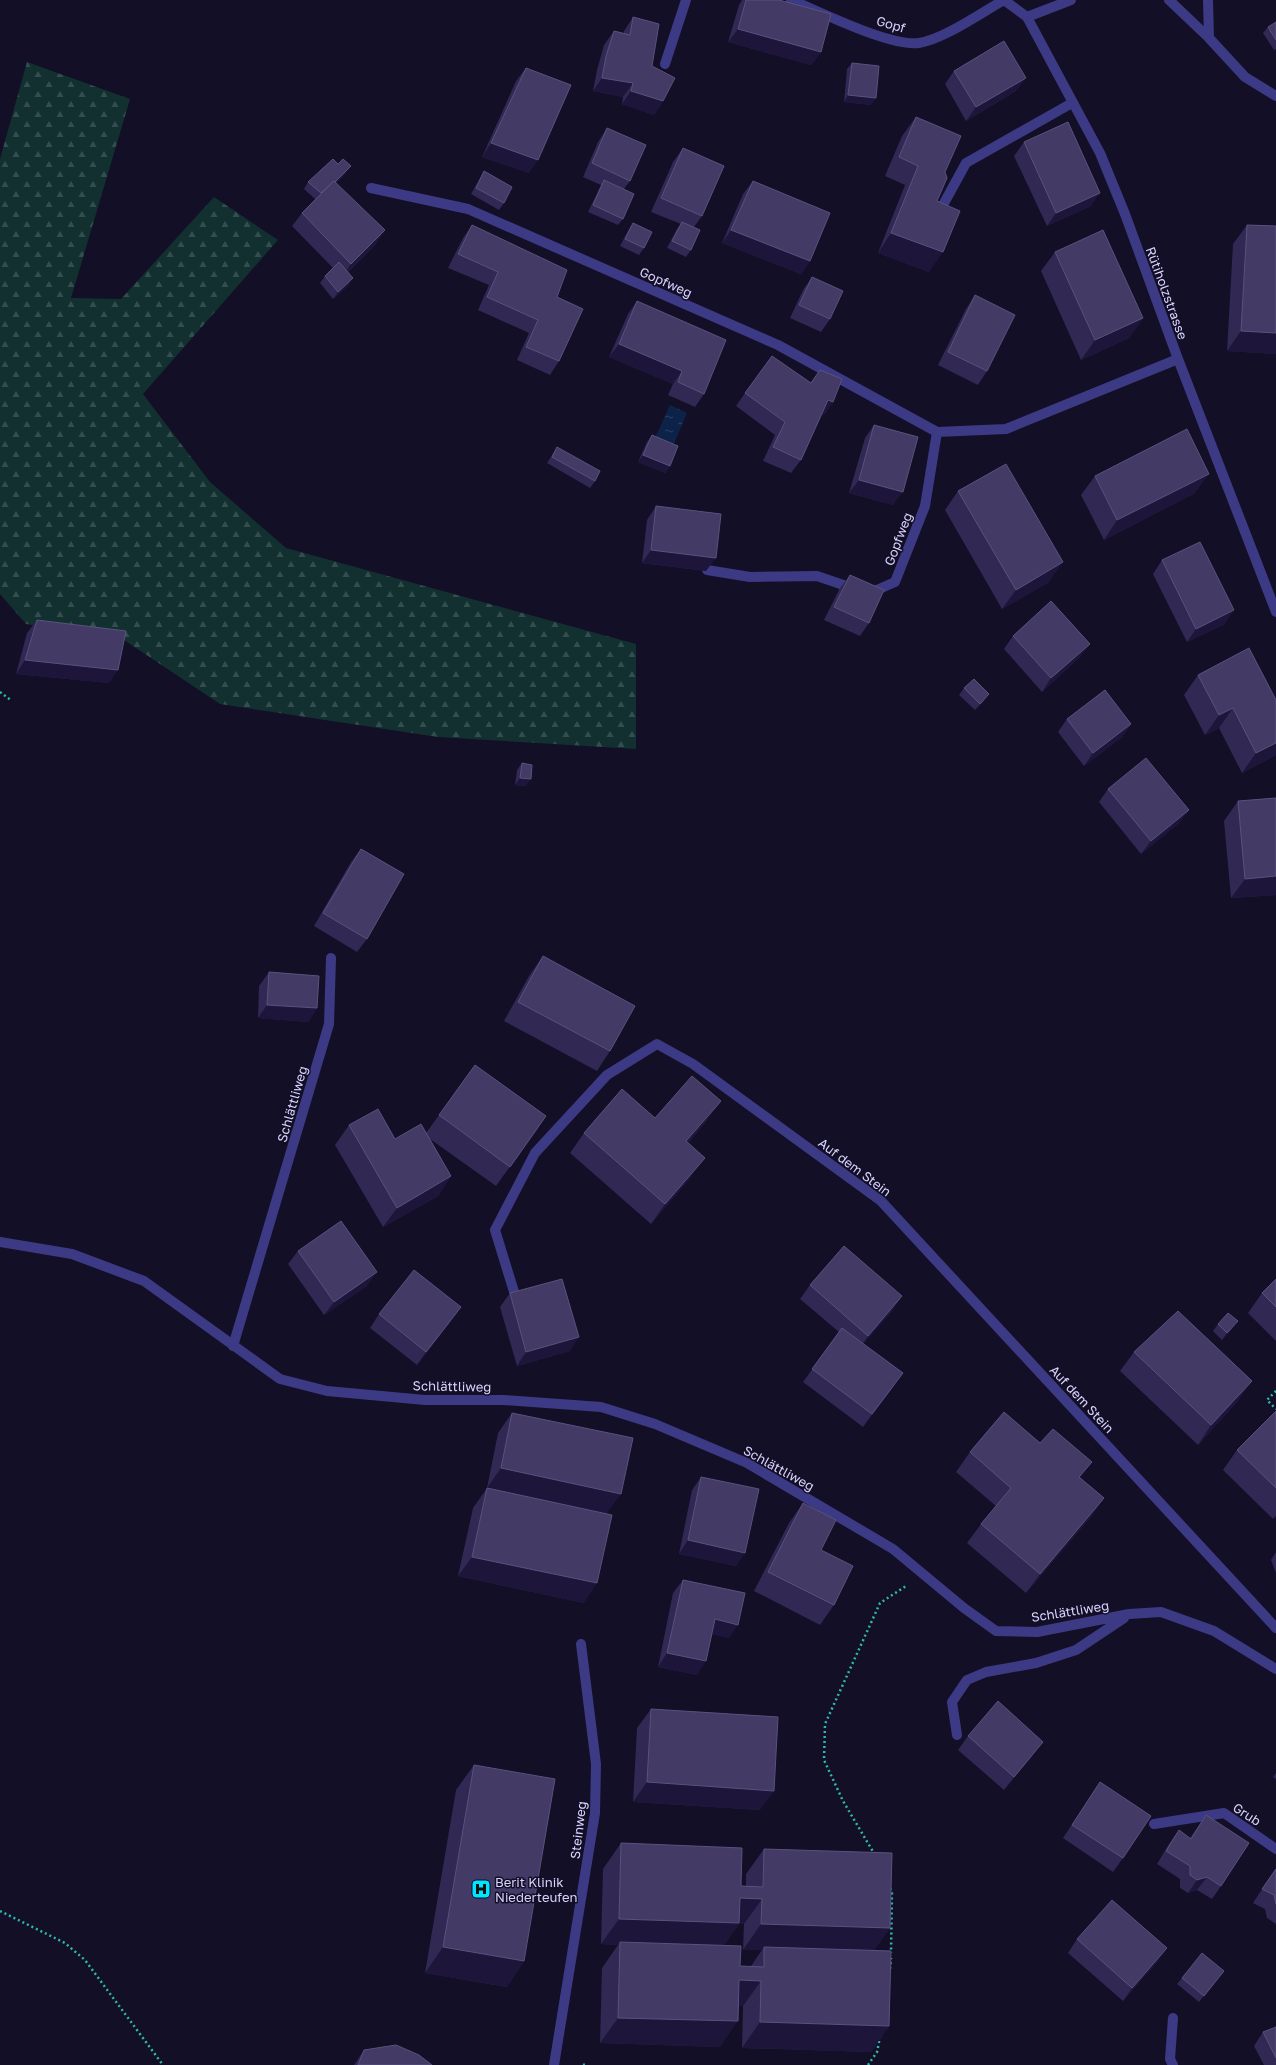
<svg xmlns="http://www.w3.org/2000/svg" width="1276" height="2065" font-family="'Golos Text',sans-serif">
<defs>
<pattern id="forest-firs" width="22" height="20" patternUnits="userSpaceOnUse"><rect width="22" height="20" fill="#12302f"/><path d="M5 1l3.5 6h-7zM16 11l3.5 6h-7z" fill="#344d4e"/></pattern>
<pattern id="water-ripples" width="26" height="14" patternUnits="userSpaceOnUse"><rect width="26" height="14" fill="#0c2248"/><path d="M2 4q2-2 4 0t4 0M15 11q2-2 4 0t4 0" fill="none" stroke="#2f4163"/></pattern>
</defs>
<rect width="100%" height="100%" fill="#130f26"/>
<!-- forest -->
<path fill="url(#forest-firs)" d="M 27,62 L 130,99 L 71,298 L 121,299 L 214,197 L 278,240 L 143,394 L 210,482 L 286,548 L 636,644 L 636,749 L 438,737 L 220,704 L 124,640 L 26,624 L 0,594 L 0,159 Z"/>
<!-- water -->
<path fill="url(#water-ripples)" d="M 670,405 L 687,413 L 673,446 L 655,438 Z"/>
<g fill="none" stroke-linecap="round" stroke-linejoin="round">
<!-- path -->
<path stroke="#2fb8b0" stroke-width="2.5" stroke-dasharray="2 3" stroke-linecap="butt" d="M 0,692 L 12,701
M 1276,1391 L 1267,1400 L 1276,1409
M 875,1855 L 843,1801 L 824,1760 L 825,1724 L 880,1603 L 906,1586
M 890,1888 L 892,1892 L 891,1953
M 0,1911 L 65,1943 L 85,1960 L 163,2065
M 890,1969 L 891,1958
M 583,2065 L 587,2064
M 868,2065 L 877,2052 L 880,2037"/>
<!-- minor -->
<path stroke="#3d3a85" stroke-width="10" d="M 791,0 C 821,12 890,47 919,43 C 944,39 981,13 1004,0
M 1004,0 L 1027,17 L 1100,153 L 1125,214 L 1178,359 L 1276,612
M 1169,0 L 1209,38 L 1245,77 L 1276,96
M 1208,0 L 1209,38
M 1027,17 L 1071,0
M 665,64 L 686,0
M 371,188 L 468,209 L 778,345 L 937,432 L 1006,429 L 1178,359
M 937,216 L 966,163 L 1072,103
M 707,570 L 750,577 L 817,576 L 855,589
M 870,593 L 895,582 L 925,506 L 937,432
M 0,1242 L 72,1254 L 144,1281 L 280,1379 L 327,1391 L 425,1400 L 503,1400 L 601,1407 L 655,1424 L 747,1463 L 893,1549 L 964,1608 L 996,1631 L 1037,1632 L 1129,1614 L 1161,1612 L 1214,1631 L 1276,1669
M 515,1295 L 495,1230 L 535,1153 L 607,1075 L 657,1044 L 693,1064 L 881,1201 L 1276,1628
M 233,1346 L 329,1024 L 331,958
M 957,1735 L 952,1702 L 967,1680 L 986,1672 L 1036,1663 L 1076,1650 L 1124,1618
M 1154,1824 L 1224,1813 L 1276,1849
M 554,2065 L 595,1813 L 596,1764 L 581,1644
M 1173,2065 L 1170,2059 L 1173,2018"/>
</g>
<!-- wall -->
<path fill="#312854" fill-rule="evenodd" d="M 742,0 L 779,0 L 821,52 L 811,65 L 728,42 L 739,5 Z
M 633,17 L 652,66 L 663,101 L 654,115 L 622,104 L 623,97 L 593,91 L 597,70 L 604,45 L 614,31 L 624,33 L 624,31 Z
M 1276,22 L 1276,49 L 1274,50 L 1263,33 L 1268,27 Z
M 852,63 L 871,105 L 844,102 L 847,69 Z
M 526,68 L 529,173 L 482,157 L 516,81 Z
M 954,71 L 1016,91 L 966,121 L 945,84 Z
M 916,117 L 945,172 L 937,201 L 929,272 L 878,253 L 905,185 L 885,176 L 902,136 Z
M 607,128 L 630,181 L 624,189 L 623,219 L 618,225 L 588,212 L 601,185 L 583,177 L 598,142 Z
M 1024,142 L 1091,206 L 1047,226 L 1014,156 Z
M 683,148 L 702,216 L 694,227 L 691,250 L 686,257 L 667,248 L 677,229 L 681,224 L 651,212 L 673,162 Z
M 484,171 L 504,203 L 499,210 L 471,194 L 480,178 Z
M 346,173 L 336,183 L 376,244 L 348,272 L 349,285 L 333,299 L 320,283 L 325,276 L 333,268 L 292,226 L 302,213 L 315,199 L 304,189 L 308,182 Z
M 753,181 L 810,261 L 801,274 L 722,243 L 743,194 Z
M 633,223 L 644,248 L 639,255 L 620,246 L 629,229 Z
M 472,225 L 557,297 L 559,361 L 550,375 L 517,360 L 529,333 L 478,310 L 489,285 L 448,268 L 463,238 Z
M 1247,225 L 1276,226 L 1276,354 L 1227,351 L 1233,244 Z
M 1055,252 L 1143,318 L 1129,338 L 1081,360 L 1041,271 Z
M 812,277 L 830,319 L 821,332 L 790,318 L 803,290 Z
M 975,295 L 987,371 L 978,385 L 938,365 L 966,309 Z
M 637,301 L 704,394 L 695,407 L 668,395 L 673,384 L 609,357 L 628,314 Z
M 820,370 L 833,402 L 824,415 L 821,414 L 801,460 L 791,473 L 763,461 L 775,435 L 736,406 L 745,393 L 811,383 Z
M 874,425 L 893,505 L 849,493 L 865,438 Z
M 652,435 L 670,466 L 665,473 L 638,462 L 647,442 Z
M 557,447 L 595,481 L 590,488 L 547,463 Z
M 1095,476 L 1195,493 L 1104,540 L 1081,495 Z
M 958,491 L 1049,582 L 1002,609 L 945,510 Z
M 656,506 L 706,571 L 642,563 L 647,520 Z
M 1162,560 L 1225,624 L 1187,642 L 1153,574 Z
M 850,575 L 869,623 L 860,636 L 824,620 L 840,588 Z
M 37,620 L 109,683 L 16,674 L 27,633 Z
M 1013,636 L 1080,657 L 1042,692 L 1004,649 Z
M 1198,675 L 1276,700 L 1276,755 L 1242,773 L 1219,728 L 1205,735 L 1184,695 Z
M 964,688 L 984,701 L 975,710 L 959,695 Z
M 1067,719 L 1131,724 L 1122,737 L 1084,766 L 1058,732 Z
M 522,763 L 526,786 L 515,785 L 517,770 Z
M 1108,789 L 1179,823 L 1141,854 L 1099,802 Z
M 1238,801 L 1276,895 L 1231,898 L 1224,821 Z
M 361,849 L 367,939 L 357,952 L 314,926 L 351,862 Z
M 543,956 L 610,1051 L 597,1071 L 504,1021 L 529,976 Z
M 269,972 L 317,1008 L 308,1022 L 258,1018 L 259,986 Z
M 721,1101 L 707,1120 L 688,1143 L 691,1177 L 651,1224 L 570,1153 L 584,1133 L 655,1118 Z
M 439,1115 L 546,1116 L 496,1186 L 430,1139 L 451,1176 L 438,1196 L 383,1227 L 335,1145 L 349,1125 L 395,1139 L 426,1133 Z
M 298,1251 L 367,1286 L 324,1315 L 288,1264 Z
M 1276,1279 L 1276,1341 L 1248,1313 L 1262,1293 Z
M 810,1285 L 893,1310 L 863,1344 L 894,1386 L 863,1427 L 803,1382 L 839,1332 L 800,1299 Z
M 510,1293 L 570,1351 L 517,1366 L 500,1307 Z
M 379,1314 L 451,1321 L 417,1365 L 370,1328 Z
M 1218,1324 L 1233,1328 L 1222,1340 L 1213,1331 Z
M 1134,1352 L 1238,1401 L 1198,1445 L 1120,1371 Z
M 1276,1411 L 1276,1516 L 1273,1519 L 1223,1470 L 1237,1450 Z
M 512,1413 L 607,1513 L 487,1488 L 498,1433 Z
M 970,1452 L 1080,1478 L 1104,1498 L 1090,1518 L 1026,1593 L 967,1543 L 981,1524 L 996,1506 L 956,1472 Z
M 701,1477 L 736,1566 L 679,1554 L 692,1490 Z
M 487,1488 L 584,1603 L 458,1576 L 473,1508 Z
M 803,1503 L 821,1550 L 834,1605 L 820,1625 L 754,1591 L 789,1523 Z
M 1276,1552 L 1276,1573 L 1271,1560 Z
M 683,1580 L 729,1638 L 712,1634 L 697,1675 L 658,1667 L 673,1593 Z
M 651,1709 L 760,1810 L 633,1802 L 637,1728 Z
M 968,1736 L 1033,1755 L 1004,1790 L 958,1750 Z
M 474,1765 L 524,1961 L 507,1987 L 425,1973 L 456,1790 Z
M 1276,1773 L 1276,1779 L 1273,1777 Z
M 1100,1782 L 1123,1858 L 1113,1872 L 1063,1838 Z
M 1206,1815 L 1221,1886 L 1212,1899 L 1197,1890 L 1188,1893 L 1180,1888 L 1180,1879 L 1157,1864 L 1169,1844 L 1179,1830 L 1190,1838 Z
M 621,1843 L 741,1886 L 746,1886 L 746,1874 L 764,1849 L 890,1928 L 874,1950 L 889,2026 L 871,2052 L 742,2048 L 743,2006 L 739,2006 L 720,2047 L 600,2043 L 602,1968 L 618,1945 L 601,1944 L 603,1869 ZM 739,1924 L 744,1924 L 743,1950 L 762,1950 L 751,1966 L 740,1966 L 724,1945 Z
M 1276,1868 L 1276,1924 L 1267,1918 L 1265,1909 L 1253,1903 Z
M 1077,1939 L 1158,1961 L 1123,2001 L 1068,1953 Z
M 1224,1971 L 1199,2002 L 1177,1984 L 1182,1978 Z
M 1276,2027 L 1276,2065 L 1264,2065 L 1254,2046 L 1263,2032 Z
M 364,2050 L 432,2065 L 354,2065 Z"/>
<!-- shaded-wall -->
<path fill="#1d163a" d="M 738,29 L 821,52 L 811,65 L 728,42 Z
M 602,78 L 633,83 L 623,97 L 593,91 Z
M 1026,78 L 1016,91 L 966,121 L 976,107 Z
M 631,91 L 663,101 L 654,115 L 622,104 Z
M 848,95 L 876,98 L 871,105 L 844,102 Z
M 491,143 L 538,160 L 529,173 L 482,157 Z
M 351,166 L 346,173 L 318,201 L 323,195 Z
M 1100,193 L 1091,206 L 1047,226 L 1056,213 Z
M 385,230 L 376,244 L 342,277 L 351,264 Z
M 731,230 L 810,261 L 801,274 L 722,243 Z
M 891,233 L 943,252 L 929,272 L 878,253 Z
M 353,278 L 349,285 L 333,299 L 338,292 Z
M 1143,318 L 1129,338 L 1081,360 L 1095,340 Z
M 1241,331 L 1276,333 L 1276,354 L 1227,351 Z
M 619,344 L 682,371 L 673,384 L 609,357 Z
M 828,400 L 833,402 L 824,415 L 819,413 Z
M 643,455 L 670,466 L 665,473 L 638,462 Z
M 1209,474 L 1195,493 L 1104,540 L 1117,520 Z
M 859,480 L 903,492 L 893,505 L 849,493 Z
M 651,550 L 716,558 L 706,571 L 642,563 Z
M 1063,562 L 1049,582 L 1002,609 L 1016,590 Z
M 1234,610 L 1225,624 L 1187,642 L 1196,629 Z
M 1090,644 L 1080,657 L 1042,692 L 1051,678 Z
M 25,660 L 118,670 L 109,683 L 16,674 Z
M 989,694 L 984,701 L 975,710 L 980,704 Z
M 1233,708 L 1219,728 L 1205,735 L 1219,715 Z
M 1131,724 L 1122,737 L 1084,766 L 1093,753 Z
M 1276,743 L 1276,755 L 1242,773 L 1256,753 Z
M 520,778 L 531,779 L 526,786 L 515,785 Z
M 1189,810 L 1179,823 L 1141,854 L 1151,841 Z
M 1276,876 L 1276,895 L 1231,898 L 1245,879 Z
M 267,1005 L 317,1008 L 308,1022 L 258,1018 Z
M 721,1101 L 707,1120 L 672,1161 L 686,1141 Z
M 546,1116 L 533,1136 L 496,1186 L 510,1167 Z
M 705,1158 L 691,1177 L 651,1224 L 665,1204 Z
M 451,1176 L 438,1196 L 383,1227 L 397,1208 Z
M 377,1272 L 367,1286 L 324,1315 L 334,1302 Z
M 902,1296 L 893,1310 L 859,1349 L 868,1336 Z
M 461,1307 L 451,1321 L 417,1365 L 426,1352 Z
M 1238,1321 L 1233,1328 L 1222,1340 L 1227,1333 Z
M 579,1337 L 570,1351 L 517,1366 L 526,1352 Z
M 903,1373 L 894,1386 L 863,1427 L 872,1414 Z
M 1252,1381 L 1238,1401 L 1198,1445 L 1211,1425 Z
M 1092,1462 L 1078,1481 L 1079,1477 Z
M 501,1468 L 621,1494 L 607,1513 L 487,1488 Z
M 1104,1498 L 1090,1518 L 1026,1593 L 1040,1574 Z
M 688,1540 L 745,1553 L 736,1566 L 679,1554 Z
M 472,1557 L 597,1583 L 584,1603 L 458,1576 Z
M 715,1619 L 738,1625 L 729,1638 L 706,1633 Z
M 667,1653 L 706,1661 L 697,1675 L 658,1667 Z
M 1043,1742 L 1033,1755 L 1004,1790 L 1014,1777 Z
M 647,1782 L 774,1791 L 760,1810 L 633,1802 Z
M 1207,1877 L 1197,1890 L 1188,1893 L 1197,1880 Z
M 740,1898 L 762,1899 L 744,1924 L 739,1924 L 721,1949 L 620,1942 L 618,1945 L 601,1944 L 619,1919 Z
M 761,1924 L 890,1928 L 872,1954 L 764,1947 L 762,1950 L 743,1950 Z
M 443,1947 L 524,1961 L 507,1987 L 425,1973 Z
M 1167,1948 L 1158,1961 L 1123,2001 L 1132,1988 Z
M 739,1980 L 761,1981 L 743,2006 L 721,2006 Z
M 618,2018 L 738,2021 L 720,2047 L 600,2043 Z
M 760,2022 L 889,2026 L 871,2052 L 742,2048 Z"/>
<!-- building -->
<path fill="#433a66" stroke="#5a527e" d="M 746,0 L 779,0 L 831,14 L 821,52 L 738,29 Z
M 633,17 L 659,24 L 652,66 L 675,78 L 663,101 L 631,91 L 633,83 L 602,78 L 606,56 L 614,31 L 630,35 Z
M 1276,22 L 1276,40 L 1268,27 Z
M 1004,41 L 1026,78 L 976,107 L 954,71 Z
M 852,63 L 879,66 L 876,98 L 848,95 Z
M 526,68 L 571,85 L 538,160 L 491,143 Z
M 916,117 L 961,136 L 945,172 L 947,178 L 937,201 L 960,211 L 943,252 L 891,233 L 918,166 L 899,157 Z
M 1068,122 L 1100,193 L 1056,213 L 1024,142 Z
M 607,128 L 646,145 L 630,181 L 592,163 Z
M 683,148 L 724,166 L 702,216 L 661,198 Z
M 333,159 L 338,164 L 343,159 L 351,166 L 335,182 L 334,181 L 321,193 L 308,182 Z
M 484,171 L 512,187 L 504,203 L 476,188 Z
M 604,180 L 634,194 L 623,219 L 593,205 Z
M 334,181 L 385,230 L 351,264 L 302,213 Z
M 753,181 L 830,213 L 810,261 L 731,230 Z
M 682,222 L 700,230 L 691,250 L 672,241 Z
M 633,223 L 652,232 L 644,248 L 625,239 Z
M 472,225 L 567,270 L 557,297 L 583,309 L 559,361 L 526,347 L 538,320 L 487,297 L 498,272 L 458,254 Z
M 1247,225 L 1276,226 L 1276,333 L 1241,331 Z
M 1103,230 L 1143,318 L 1095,340 L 1055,252 Z
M 339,262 L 353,278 L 338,292 L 325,276 Z
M 812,277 L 843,291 L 830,319 L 799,305 Z
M 975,295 L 1015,315 L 987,371 L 948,352 Z
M 637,301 L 726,340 L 704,394 L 678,382 L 682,371 L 619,344 Z
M 772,356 L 811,383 L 820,370 L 842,379 L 833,402 L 828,400 L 801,460 L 773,447 L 785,422 L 745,393 Z
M 874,425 L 918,437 L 903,492 L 859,480 Z
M 1187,429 L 1209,474 L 1117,520 L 1095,476 Z
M 652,435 L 678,446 L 670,466 L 643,455 Z
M 557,447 L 600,471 L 595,481 L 552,457 Z
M 1006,464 L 1063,562 L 1016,590 L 958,491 Z
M 656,506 L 721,514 L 716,558 L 651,550 Z
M 1200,542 L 1234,610 L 1196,629 L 1162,560 Z
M 850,575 L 884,590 L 869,623 L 834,607 Z
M 1051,601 L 1090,644 L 1051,678 L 1013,636 Z
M 37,620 L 126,631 L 118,670 L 25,660 Z
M 1249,648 L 1276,700 L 1276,743 L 1256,753 L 1233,708 L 1219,715 L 1198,675 Z
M 974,679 L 989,694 L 980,704 L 964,688 Z
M 1105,690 L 1131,724 L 1093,753 L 1067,719 Z
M 1146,758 L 1189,810 L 1151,841 L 1108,789 Z
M 522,763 L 532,765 L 531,779 L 520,778 Z
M 1276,798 L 1276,876 L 1245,879 L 1238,801 Z
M 361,849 L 404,874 L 367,939 L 323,913 Z
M 543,956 L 635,1006 L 610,1051 L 518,1002 Z
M 269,972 L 319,976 L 317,1008 L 267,1005 Z
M 475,1065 L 546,1116 L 510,1167 L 439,1115 Z
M 692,1076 L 721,1101 L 686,1141 L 705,1158 L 665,1204 L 584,1133 L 622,1089 L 655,1118 Z
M 378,1109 L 395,1139 L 421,1124 L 451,1176 L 397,1208 L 349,1125 Z
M 341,1221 L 377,1272 L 334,1302 L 298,1251 Z
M 844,1246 L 902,1296 L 868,1336 L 810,1285 Z
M 414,1270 L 461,1307 L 426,1352 L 379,1314 Z
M 562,1279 L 579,1337 L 526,1352 L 510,1293 Z
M 1276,1279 L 1276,1307 L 1262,1293 Z
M 1178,1311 L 1252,1381 L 1211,1425 L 1134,1352 Z
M 1228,1313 L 1238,1321 L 1227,1333 L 1218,1324 Z
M 842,1328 L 903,1373 L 872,1414 L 812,1369 Z
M 1276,1411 L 1276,1488 L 1237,1450 Z
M 1004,1412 L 1040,1443 L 1053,1429 L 1092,1462 L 1079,1477 L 1104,1498 L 1040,1574 L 981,1524 L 1011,1488 L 970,1452 Z
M 512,1413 L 633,1438 L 621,1494 L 501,1468 Z
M 701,1477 L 759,1489 L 745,1553 L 688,1540 Z
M 487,1488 L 612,1515 L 597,1583 L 472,1557 Z
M 803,1503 L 836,1520 L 821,1550 L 853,1566 L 834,1605 L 768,1572 Z
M 683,1580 L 745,1593 L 738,1625 L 715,1619 L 706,1661 L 667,1653 Z
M 998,1701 L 1043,1742 L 1014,1777 L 968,1736 Z
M 651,1709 L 778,1717 L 774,1791 L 647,1782 Z
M 474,1765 L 555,1779 L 524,1961 L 443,1947 Z
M 1100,1782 L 1151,1816 L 1123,1858 L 1072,1825 Z
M 1206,1815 L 1249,1843 L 1221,1886 L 1207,1877 L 1197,1880 L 1190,1875 L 1190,1866 L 1166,1851 L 1179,1830 L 1191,1839 Z
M 621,1843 L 742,1848 L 741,1886 L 763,1887 L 764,1849 L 892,1853 L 890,1928 L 761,1924 L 762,1899 L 740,1898 L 739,1923 L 619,1919 Z
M 1276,1869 L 1276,1904 L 1274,1895 L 1262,1889 Z
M 1112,1900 L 1167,1948 L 1132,1988 L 1077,1939 Z
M 620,1942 L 741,1946 L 740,1966 L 764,1967 L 764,1947 L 891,1951 L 889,2026 L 760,2022 L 761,1981 L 739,1980 L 738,2021 L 618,2018 Z
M 1202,1953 L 1224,1971 L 1204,1996 L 1182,1978 Z
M 1276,2027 L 1276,2058 L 1263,2032 Z
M 396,2045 L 419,2055 L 432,2065 L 358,2065 L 364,2050 Z"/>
<!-- icons -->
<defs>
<g id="hospital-square" transform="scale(1)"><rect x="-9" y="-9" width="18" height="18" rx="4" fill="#00e5ff" stroke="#130f26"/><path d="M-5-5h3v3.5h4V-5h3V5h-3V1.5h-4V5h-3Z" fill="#111"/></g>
</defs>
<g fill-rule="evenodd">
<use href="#hospital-square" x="481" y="1889"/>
</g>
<g text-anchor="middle" stroke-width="3" stroke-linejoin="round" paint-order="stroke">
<!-- street labels -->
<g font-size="13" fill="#d9d4ff" stroke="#130f26">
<text transform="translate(891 24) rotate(16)" y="5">Gopf</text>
<text transform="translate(666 282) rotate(24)" y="5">Gopfweg</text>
<text transform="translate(1167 293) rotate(70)" y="5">Rütiholzstrasse</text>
<text transform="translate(898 539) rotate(-69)" y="5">Gopfweg</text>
<text transform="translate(292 1104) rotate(-74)" y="5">Schlättliweg</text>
<text transform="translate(855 1167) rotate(37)" y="5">Auf dem Stein</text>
<text transform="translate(452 1386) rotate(1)" y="5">Schlättliweg</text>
<text transform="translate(1082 1399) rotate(47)" y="5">Auf dem Stein</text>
<text transform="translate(779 1468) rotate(29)" y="5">Schlättliweg</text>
<text transform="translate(1070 1611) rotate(-9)" y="5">Schlättliweg</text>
<text transform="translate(1247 1814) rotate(33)" y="5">Grub</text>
<text transform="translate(578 1830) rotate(-83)" y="5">Steinweg</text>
</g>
<!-- poi labels -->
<g font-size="13" fill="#d9d4ff" stroke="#130f26" text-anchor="start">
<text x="495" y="1887">Berit Klinik<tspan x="495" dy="15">Niederteufen</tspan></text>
</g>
</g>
</svg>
